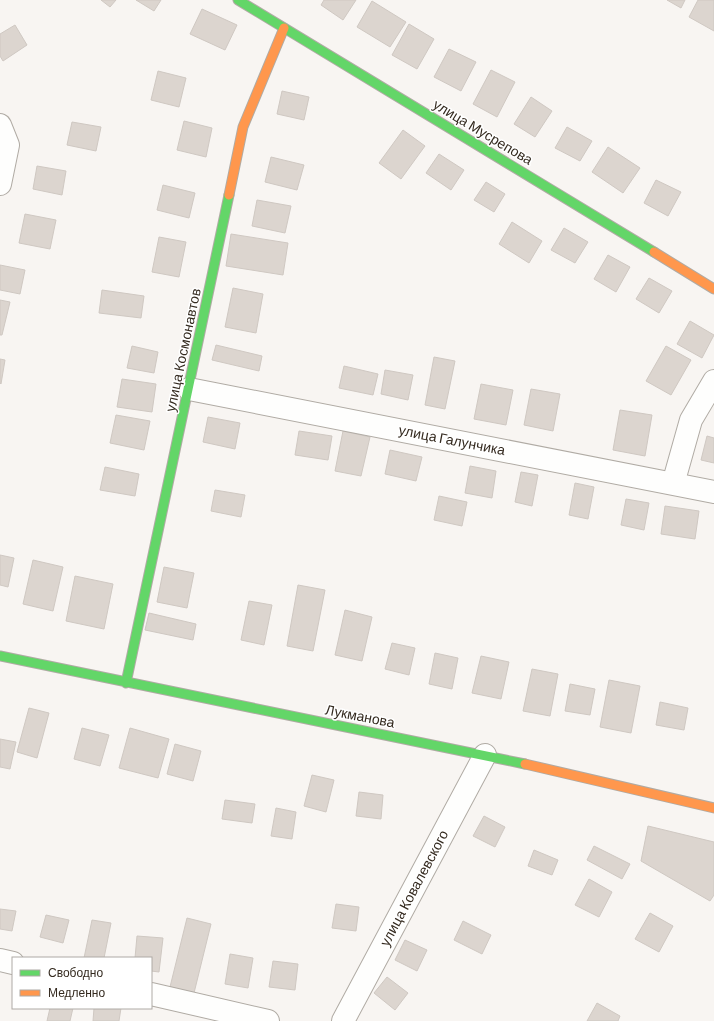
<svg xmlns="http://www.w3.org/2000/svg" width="714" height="1021" font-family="Barlow,sans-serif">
<rect width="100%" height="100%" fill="#f8f5f2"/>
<!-- building -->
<path fill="#dcd5cf" stroke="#cfc8c2" d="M 101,0 L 116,0 L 110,7 Z
M 136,0 L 161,0 L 154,11 Z
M 324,0 L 356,0 L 343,20 L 321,5 Z
M 667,0 L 685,0 L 681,8 Z
M 698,0 L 714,0 L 714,31 L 689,17 Z
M 372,1 L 406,22 L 390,47 L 357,27 Z
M 202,9 L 237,25 L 225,50 L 190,34 Z
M 409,24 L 434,39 L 417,69 L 392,55 Z
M 15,25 L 27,45 L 3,61 L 0,56 L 0,34 Z
M 449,49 L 476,62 L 461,91 L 434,77 Z
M 491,70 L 515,82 L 497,117 L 473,104 Z
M 158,71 L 186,78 L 179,107 L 151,100 Z
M 282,91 L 309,97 L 304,120 L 277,114 Z
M 531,97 L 552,111 L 535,137 L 514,124 Z
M 184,121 L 212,128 L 206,157 L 177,150 Z
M 72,122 L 101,127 L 96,151 L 67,145 Z
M 567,127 L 592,141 L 580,161 L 555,148 Z
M 403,130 L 425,146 L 401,179 L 379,163 Z
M 608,147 L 640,168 L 623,193 L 592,172 Z
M 439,154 L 464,170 L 451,190 L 426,173 Z
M 271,157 L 304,165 L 297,190 L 265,182 Z
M 37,166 L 66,171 L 62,195 L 33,189 Z
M 656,180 L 681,192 L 668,216 L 644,203 Z
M 486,182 L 505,194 L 494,212 L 474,200 Z
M 163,185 L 195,193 L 189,218 L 157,210 Z
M 257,200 L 291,206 L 285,233 L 252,226 Z
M 25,214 L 56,220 L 50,249 L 19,243 Z
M 512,222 L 542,241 L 529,263 L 499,244 Z
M 564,228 L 588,242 L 575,263 L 551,250 Z
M 231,234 L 288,243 L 283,275 L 226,266 Z
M 159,237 L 186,242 L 179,277 L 152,272 Z
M 608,255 L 630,267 L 616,292 L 594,279 Z
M 0,265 L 25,270 L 20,294 L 0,290 Z
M 649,278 L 672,291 L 659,313 L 636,299 Z
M 233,288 L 263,294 L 256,333 L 225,327 Z
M 102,290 L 144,296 L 141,318 L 99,313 Z
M 0,300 L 10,302 L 2,335 L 0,335 Z
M 690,321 L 714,335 L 702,358 L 677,344 Z
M 216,345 L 262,356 L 259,371 L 212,360 Z
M 132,346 L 158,352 L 154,373 L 127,368 Z
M 666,346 L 691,360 L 671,395 L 646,381 Z
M 434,357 L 455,361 L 445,409 L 425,405 Z
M 0,359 L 5,360 L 1,384 L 0,383 Z
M 344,366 L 378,374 L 373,395 L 339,388 Z
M 385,370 L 413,375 L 408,400 L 381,394 Z
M 122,379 L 156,384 L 152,412 L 117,407 Z
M 481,384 L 513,390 L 506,425 L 474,419 Z
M 531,389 L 560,394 L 553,431 L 524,425 Z
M 620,410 L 652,415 L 645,456 L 613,450 Z
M 116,415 L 150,421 L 144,450 L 110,443 Z
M 208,417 L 240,423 L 235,449 L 203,442 Z
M 299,431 L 332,436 L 328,460 L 295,455 Z
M 343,431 L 370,437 L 361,476 L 335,471 Z
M 707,436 L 714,438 L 714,463 L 701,460 Z
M 390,450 L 422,457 L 416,481 L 385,474 Z
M 470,466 L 496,471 L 492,498 L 465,493 Z
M 105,467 L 139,474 L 135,496 L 100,490 Z
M 521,472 L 538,475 L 532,506 L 515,502 Z
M 575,483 L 594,487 L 588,519 L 569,515 Z
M 215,490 L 245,495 L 241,517 L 211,511 Z
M 439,496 L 467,502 L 462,526 L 434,520 Z
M 626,499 L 649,503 L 644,530 L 621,525 Z
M 665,506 L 699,511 L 695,539 L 661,534 Z
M 0,555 L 14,558 L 8,587 L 0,585 Z
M 33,560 L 63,567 L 53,611 L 23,604 Z
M 164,567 L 194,573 L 187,608 L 157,602 Z
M 75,576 L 113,584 L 104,629 L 66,621 Z
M 298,585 L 325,590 L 313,651 L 287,646 Z
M 249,601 L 272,605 L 264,645 L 241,640 Z
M 345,610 L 372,617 L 362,661 L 335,655 Z
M 149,613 L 196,624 L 193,640 L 145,630 Z
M 392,643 L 415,648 L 409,675 L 385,669 Z
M 435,653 L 458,658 L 452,689 L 429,684 Z
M 481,656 L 509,662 L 501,699 L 472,693 Z
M 532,669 L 558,674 L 550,716 L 523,711 Z
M 609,680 L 640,686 L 631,733 L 600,727 Z
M 570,684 L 595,689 L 590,715 L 565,711 Z
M 660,702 L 688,708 L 684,730 L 656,725 Z
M 29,708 L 49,713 L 37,758 L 17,752 Z
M 82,728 L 109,735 L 100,766 L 74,759 Z
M 130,728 L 169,739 L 158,778 L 119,768 Z
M 0,739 L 16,742 L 10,769 L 0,767 Z
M 175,744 L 201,751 L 193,781 L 167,774 Z
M 312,775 L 334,780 L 326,812 L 304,806 Z
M 359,792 L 383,795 L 381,819 L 356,816 Z
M 225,800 L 255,804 L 252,823 L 222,819 Z
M 276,808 L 296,812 L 292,839 L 271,836 Z
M 484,816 L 505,827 L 495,847 L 473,836 Z
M 648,826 L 714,842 L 714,895 L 710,901 L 641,861 Z
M 594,846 L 630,864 L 622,879 L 587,860 Z
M 534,850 L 558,860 L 552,875 L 528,866 Z
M 589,879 L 612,892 L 599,917 L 575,905 Z
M 336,904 L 359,907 L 356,931 L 332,928 Z
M 0,909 L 16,911 L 12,931 L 0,929 Z
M 650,913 L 673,926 L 659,952 L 635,939 Z
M 46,915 L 69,920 L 63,943 L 40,937 Z
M 187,918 L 211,924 L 194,993 L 170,987 Z
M 92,920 L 111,923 L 104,958 L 84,958 Z
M 463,921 L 491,935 L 482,954 L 454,940 Z
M 137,936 L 163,938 L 159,972 L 151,971 L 151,958 L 135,958 Z
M 405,940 L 427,950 L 417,971 L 395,960 Z
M 230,954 L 253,958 L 248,988 L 225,984 Z
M 273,961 L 298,964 L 295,990 L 269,987 Z
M 387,977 L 408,993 L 395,1010 L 374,993 Z
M 597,1003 L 620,1016 L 618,1021 L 587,1021 Z
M 50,1008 L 73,1008 L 70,1021 L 47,1021 Z
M 94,1008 L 121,1008 L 119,1021 L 93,1021 Z"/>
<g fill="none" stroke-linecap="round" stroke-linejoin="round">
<!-- street casing -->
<g stroke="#b0aba4" stroke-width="24">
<path id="street" d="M 0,125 L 8,145 L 0,184
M 189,389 L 714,492
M 673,484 L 691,420 L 714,381
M 0,960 L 13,963
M 151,994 L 268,1021
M 343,1021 L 485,755"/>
</g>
<!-- fast casing -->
<g stroke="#b0aba4" stroke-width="11">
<path id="fast" d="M 238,0 L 654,252
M 0,656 L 525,764
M 126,683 L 229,195"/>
</g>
<!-- slow casing -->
<g stroke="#b0aba4" stroke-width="11">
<path id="slow" d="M 229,195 L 243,127 L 284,28
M 654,252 L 714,289
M 525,764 L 714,808"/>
</g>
<!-- street -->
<use href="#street" stroke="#fefefd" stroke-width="22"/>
<!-- fast -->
<use href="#fast" stroke="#63d668" stroke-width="9"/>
<!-- slow -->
<use href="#slow" stroke="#ff974d" stroke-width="9"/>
</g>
<g text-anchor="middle" stroke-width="3" stroke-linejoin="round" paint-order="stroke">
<!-- street labels -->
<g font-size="14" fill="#342a1f" stroke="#fff">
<text transform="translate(483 132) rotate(31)" y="5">улица Мусрепова</text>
<text transform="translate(183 350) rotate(-78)" y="5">улица Космонавтов</text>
<text transform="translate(452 440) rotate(11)" y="5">улица Галунчика</text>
<text transform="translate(360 716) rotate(11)" y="5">Лукманова</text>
<text transform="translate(414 888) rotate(-62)" y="5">улица Ковалевского</text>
</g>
</g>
<!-- legend -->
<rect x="12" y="957" width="140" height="52" fill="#ffffff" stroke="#aeaaa5"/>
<rect x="20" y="970" width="20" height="6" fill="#63d668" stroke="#aeaaa5"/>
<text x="48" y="977" font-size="12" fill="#342a1f">Свободно</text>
<rect x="20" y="990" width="20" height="6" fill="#ff974d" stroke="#aeaaa5"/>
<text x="48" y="997" font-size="12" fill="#342a1f">Медленно</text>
</svg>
